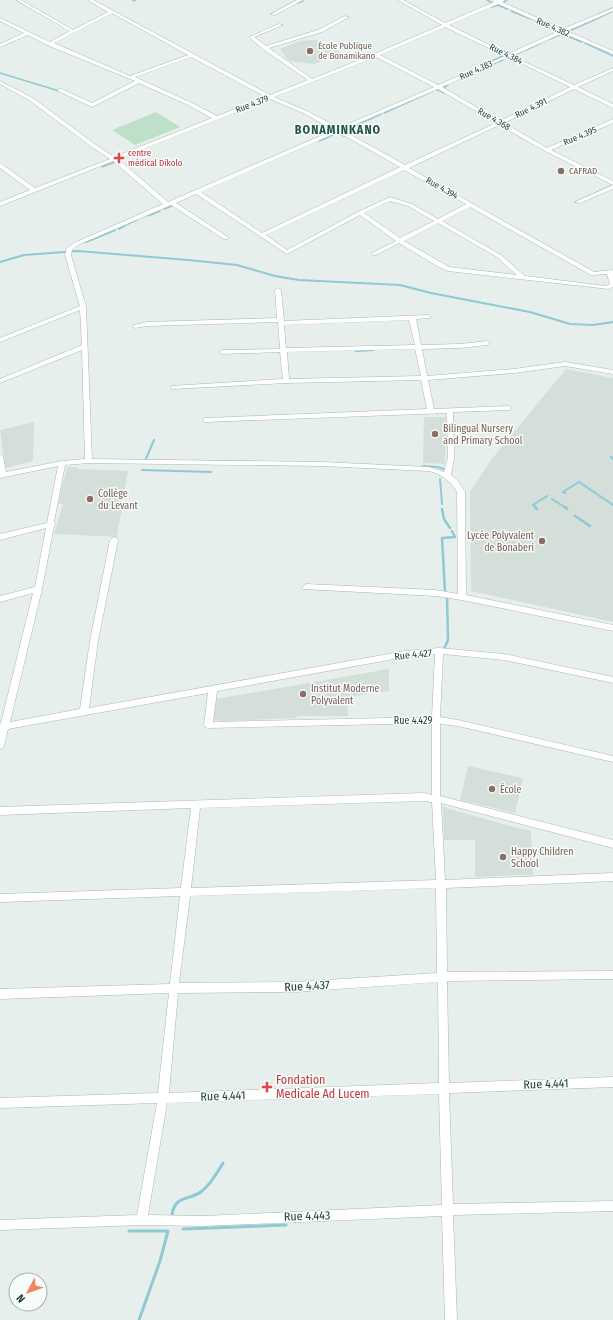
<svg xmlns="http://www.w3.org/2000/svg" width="613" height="1320" font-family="'Fira Sans Condensed',sans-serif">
<rect width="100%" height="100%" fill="#e6efeb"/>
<!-- built -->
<path fill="#d4dfda" d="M 316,40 L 342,53 L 314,64 L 290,61 L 286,58 L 280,49 L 300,41 Z
M 566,369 L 613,378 L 613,622 L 471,591 L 470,492 L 491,460 Z
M 424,417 L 446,417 L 445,464 L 423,463 Z
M 34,422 L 33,461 L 5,468 L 0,430 Z
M 67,467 L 78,467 L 78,469 L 128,471 L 124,494 L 122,494 L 121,503 L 123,503 L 117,535 L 118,537 L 54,534 L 63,504 L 58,504 Z
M 389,669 L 389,691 L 347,697 L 348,716 L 297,716 L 297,718 L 226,721 L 213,720 L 216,699 Z
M 468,766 L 523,778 L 515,813 L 460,800 Z
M 443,807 L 521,829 L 531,830 L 533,875 L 520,875 L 475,877 L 475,840 L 444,840 Z"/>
<!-- green -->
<path fill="#bfe0c8" d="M 156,112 L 180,127 L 135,145 L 112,130 Z"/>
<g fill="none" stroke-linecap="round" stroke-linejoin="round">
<!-- stream-far3 -->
<path stroke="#8ec9d4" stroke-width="1.5" d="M 487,0 L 491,2 L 489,5
M 133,1 L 136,0
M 298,3 L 303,1
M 505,5 L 504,2 L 507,0
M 492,7 L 498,5 L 507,9
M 511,11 L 531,19
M 599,14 L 613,8
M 594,20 L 613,11
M 535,21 L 555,30 L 556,33 L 554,34
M 572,34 L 569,31 L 594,20
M 550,39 L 562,34 L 582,42
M 585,43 L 613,56
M 526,50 L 541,43
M 503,51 L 511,53
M 516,57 L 515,55 L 523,51
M 492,61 L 503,56 L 501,53
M 498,62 L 503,60
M 484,65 L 490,62
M 0,73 L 59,91
M 462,75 L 471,71
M 460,79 L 496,63
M 435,90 L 439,90 L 444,93
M 446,90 L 444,87 L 448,85
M 384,113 L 433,91
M 368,120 L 381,114
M 329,128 L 331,131
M 345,133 L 345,130 L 367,120
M 331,136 L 337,133 L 344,136
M 319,141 L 329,137
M 102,167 L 115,162
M 164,209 L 172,206
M 148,216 L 160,211
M 128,224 L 137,220"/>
<!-- stream-far2 -->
<path stroke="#8ec9d4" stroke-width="2" d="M 119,229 L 126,225
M 86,242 L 115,230
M 0,262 L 24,255 L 78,251 L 188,260 L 237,265 L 275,276 L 299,280 L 400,285 L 431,293 L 530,312 L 570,324 L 593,325 L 613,322
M 356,351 L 374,350
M 611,457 L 613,459
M 145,461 L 154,440
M 423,466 L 438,467 L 446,470
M 142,470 L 211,472
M 440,479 L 442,504
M 565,493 L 563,492 L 579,482 L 613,505
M 552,499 L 566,508
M 536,508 L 533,505 L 547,496"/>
<!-- stream-far1 -->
<path stroke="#8ec9d4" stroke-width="2.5" d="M 535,507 L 537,509
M 565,507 L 567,509
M 442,509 L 444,519 L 450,528
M 575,516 L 590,526
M 445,591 L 442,538 L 455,537 L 452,531
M 444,649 L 448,640 L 447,597"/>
<!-- stream -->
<path stroke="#8ec9d4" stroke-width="3" d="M 172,1214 C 176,1194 190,1201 202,1191 C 211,1184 217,1173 223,1163
M 183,1229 L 286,1225
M 129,1231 L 168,1231 L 160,1261 L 139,1320"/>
<!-- minor casing -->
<g stroke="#a8b8b2" stroke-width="1">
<path id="minor" d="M 16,0 L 21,0 L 73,30 L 108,12 L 88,0 L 93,0 L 270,95 L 308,80 L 263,49 L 249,37 L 279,24 L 283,25 L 254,37 L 266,46 L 318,30 L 345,16 L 349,17 L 322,32 L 269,48 L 312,79 L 374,54 L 442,25 L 398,0 L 403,0 L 445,23 L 494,2 L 493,0 L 505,0 L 502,2 L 563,29 L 613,8 L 613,11 L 567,31 L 613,51 L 613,54 L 563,33 L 512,56 L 574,85 L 613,68 L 613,71 L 578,87 L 613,104 L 613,108 L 574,89 L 504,123 L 547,148 L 613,119 L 613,123 L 551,150 L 613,181 L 613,185 L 545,151 L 499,125 L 409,168 L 594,272 L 613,270 L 613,287 L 609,289 L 448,271 L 437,266 L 399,243 L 376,255 L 372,255 L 372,253 L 396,241 L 360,215 L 287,254 L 196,194 L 176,203 L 228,237 L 228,239 L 224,239 L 171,205 L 78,245 L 72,250 L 71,255 L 86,307 L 92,459 L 322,462 L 429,467 L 444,472 L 448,458 L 447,413 L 205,422 L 202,420 L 205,418 L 427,409 L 421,380 L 286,383 L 173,389 L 170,387 L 171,386 L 283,379 L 280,352 L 222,354 L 219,352 L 222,350 L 280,349 L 278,322 L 147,326 L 135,328 L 132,326 L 133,325 L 147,322 L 277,318 L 275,290 L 278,288 L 281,290 L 284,321 L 428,315 L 430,316 L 430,318 L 416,319 L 421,345 L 460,344 L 487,341 L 490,343 L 487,345 L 460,348 L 422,349 L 427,376 L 514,369 L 565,362 L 613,370 L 613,374 L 565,366 L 514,373 L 428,380 L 434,409 L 509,406 L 512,408 L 509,410 L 453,412 L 454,458 L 451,475 L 458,481 L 465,492 L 466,595 L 613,625 L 613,631 L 462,600 L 436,596 L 303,589 L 302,587 L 306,584 L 436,590 L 458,594 L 457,492 C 451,481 441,474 429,471 L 322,466 L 89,463 L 65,465 L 54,522 L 56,524 L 54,526 L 42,589 L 10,722 L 80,709 L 90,641 L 110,540 L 114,537 L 118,540 L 98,641 L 89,708 L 405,651 L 439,648 L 504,654 L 613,677 L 613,683 L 504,660 L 443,654 L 440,717 L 458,720 L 613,756 L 613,762 L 458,726 L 440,724 L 440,796 L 613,840 L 613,848 L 441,803 L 445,880 L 613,873 L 613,881 L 446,888 L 447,972 L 613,971 L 613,979 L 447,981 L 449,1083 L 613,1077 L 613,1087 L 449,1093 L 453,1204 L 613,1201 L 613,1211 L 453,1215 L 457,1320 L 445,1320 L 442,1216 L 204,1226 L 142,1225 L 0,1230 L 0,1220 L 137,1215 L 157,1103 L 0,1108 L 0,1098 L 158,1093 L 169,993 L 0,999 L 0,989 L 170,984 L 180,896 L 0,902 L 0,894 L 181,888 L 191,808 L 0,815 L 0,807 L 424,793 L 432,795 L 432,723 L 208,728 L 205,727 L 204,725 L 208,693 L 8,729 L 4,746 L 3,748 L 0,749 L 0,724 L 1,723 L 33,593 L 0,602 L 0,596 L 35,587 L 46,528 L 0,540 L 0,534 L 47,523 L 58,466 L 0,478 L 0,454 L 3,456 L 6,472 L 62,461 L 85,459 L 82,350 L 0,383 L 0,379 L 82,345 L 80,310 L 0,342 L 0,338 L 80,306 L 65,255 L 67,248 L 74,243 L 163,204 L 113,161 L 0,206 L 0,202 L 30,190 L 0,168 L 0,163 L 35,188 L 110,159 L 92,147 L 29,100 L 0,84 L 0,81 L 33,98 L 96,145 L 114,157 L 212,118 L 188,105 L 139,83 L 92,107 L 58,91 L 58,89 L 62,89 L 92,103 L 135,81 L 47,45 L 28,35 L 0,47 L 0,44 L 24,33 L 0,21 L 0,18 L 50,42 L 70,31 ZM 498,4 L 559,31 L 508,54 L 449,25 ZM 112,13 L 188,55 L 130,76 L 54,43 ZM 445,27 L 505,56 L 438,85 L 380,55 ZM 191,57 L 266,97 L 217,116 L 192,103 L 135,77 ZM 376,57 L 434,87 L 339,128 L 307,111 L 274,97 ZM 508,57 L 570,87 L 500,121 L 442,87 ZM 438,89 L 496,123 L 405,165 L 342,130 ZM 270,99 L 303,113 L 334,130 L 168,202 L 118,159 ZM 338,132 L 400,167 L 262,233 L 201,192 ZM 404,170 L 466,204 L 438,219 L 412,204 L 390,197 L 358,212 L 287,250 L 266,235 ZM 390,201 L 408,206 L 434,221 L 400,238 L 364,213 ZM 470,207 L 591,275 L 607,274 L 610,284 L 606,286 L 525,276 L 501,255 L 442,221 ZM 438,223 L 497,257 L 517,275 L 449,267 L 404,241 ZM 409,320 L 415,345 L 286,348 L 284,325 ZM 415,349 L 421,376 L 289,379 L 287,352 ZM 435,654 L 432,717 L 213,722 L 217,691 L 405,657 ZM 424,801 L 432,802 L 436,880 L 191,888 L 200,808 ZM 436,888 L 437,973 L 295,982 L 179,983 L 190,896 ZM 438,982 L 439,1083 L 169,1093 L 178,993 L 295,992 ZM 439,1094 L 442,1205 L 204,1216 L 148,1215 L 167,1103 Z
M 297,0 L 303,0 L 275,15 L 271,14 Z
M 613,185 L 613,189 L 580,203 L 575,202 Z"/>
</g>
<!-- minor -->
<use href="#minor" fill="#fff" fill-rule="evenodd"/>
</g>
<!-- markers -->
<g fill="#8d6e63" stroke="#f7fbf9" stroke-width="1.5">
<circle cx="310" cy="51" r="4"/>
<circle cx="561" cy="171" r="4"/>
<circle cx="435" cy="434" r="4"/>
<circle cx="90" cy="499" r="4"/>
<circle cx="542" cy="541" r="4"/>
<circle cx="303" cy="694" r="4"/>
<circle cx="492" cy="789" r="4"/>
<circle cx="503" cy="857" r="4"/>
</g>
<g fill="#e0444e" stroke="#f7fbf9" stroke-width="1.5">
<path d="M117 152h4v4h4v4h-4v4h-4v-4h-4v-4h4z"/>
<path d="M265 1081h4v4h4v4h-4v4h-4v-4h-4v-4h4z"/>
</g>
<g text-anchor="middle" stroke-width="3" stroke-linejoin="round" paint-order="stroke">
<!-- far-street labels -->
<g font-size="9" fill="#24423a" stroke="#f7fbf9">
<text transform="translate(553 27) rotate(24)" y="3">Rue 4.382</text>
<text transform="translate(506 54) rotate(26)" y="3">Rue 4.384</text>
<text transform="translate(476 70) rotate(-24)" y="3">Rue 4.383</text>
<text transform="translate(252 104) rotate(-21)" y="3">Rue 4.379</text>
<text transform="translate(531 108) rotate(-26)" y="3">Rue 4.391</text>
<text transform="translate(494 119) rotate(30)" y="3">Rue 4.368</text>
<text transform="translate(580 136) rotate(-23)" y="3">Rue 4.395</text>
<text transform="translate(442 188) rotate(29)" y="3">Rue 4.394</text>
</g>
<!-- far-education labels -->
<g font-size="9" fill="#785e54" stroke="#f7fbf9" text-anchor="start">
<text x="318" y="49">École Publique<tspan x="318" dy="10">de Bonamikano</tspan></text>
<text x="569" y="174">CAFRAD</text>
</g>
<!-- far-health labels -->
<g font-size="9" fill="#be3a42" stroke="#f7fbf9" text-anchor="start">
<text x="128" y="156">centre<tspan x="128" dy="10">médical Dikolo</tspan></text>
</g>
<!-- education labels -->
<g font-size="10" fill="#785e54" stroke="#f7fbf9" text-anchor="start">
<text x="443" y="432">Bilingual Nursery<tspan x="443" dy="12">and Primary School</tspan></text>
<text x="98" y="497">Collège<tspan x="98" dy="12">du Levant</tspan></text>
<text x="534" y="539" text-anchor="end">Lycée Polyvalent<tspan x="534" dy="12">de Bonaberi</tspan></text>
<text x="311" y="692">Institut Moderne<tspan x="311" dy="12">Polyvalent</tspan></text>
<text x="500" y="793">École</text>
<text x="511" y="855">Happy Children<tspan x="511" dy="12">School</tspan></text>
</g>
<!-- street labels -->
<g font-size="10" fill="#24423a" stroke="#f7fbf9">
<text transform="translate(413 654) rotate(-6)" y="4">Rue 4.427</text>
<text x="413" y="724">Rue 4.429</text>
</g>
<!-- far-district labels -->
<g font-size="12" font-weight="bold" letter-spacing="1" fill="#1f5548" stroke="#f7fbf9">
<text x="338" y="134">BONAMINKANO</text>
</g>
<!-- near-street labels -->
<g font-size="12" fill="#24423a" stroke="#f7fbf9">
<text transform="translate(307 986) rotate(-3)" y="4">Rue 4.437</text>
<text transform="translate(546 1084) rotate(-2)" y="4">Rue 4.441</text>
<text transform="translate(223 1096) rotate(-2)" y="4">Rue 4.441</text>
<text transform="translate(307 1216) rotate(-2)" y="4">Rue 4.443</text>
</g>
<!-- near-health labels -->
<g font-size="12" fill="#be3a42" stroke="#f7fbf9" text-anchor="start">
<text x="276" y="1084">Fondation<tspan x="276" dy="14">Medicale Ad Lucem</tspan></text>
</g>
</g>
<!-- north arrow -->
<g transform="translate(28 1292) rotate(229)"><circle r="19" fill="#f7fbf9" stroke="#a3b1ad"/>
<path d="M0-3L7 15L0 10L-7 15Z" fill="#f4845f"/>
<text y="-6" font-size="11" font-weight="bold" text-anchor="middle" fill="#24423a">N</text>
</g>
</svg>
